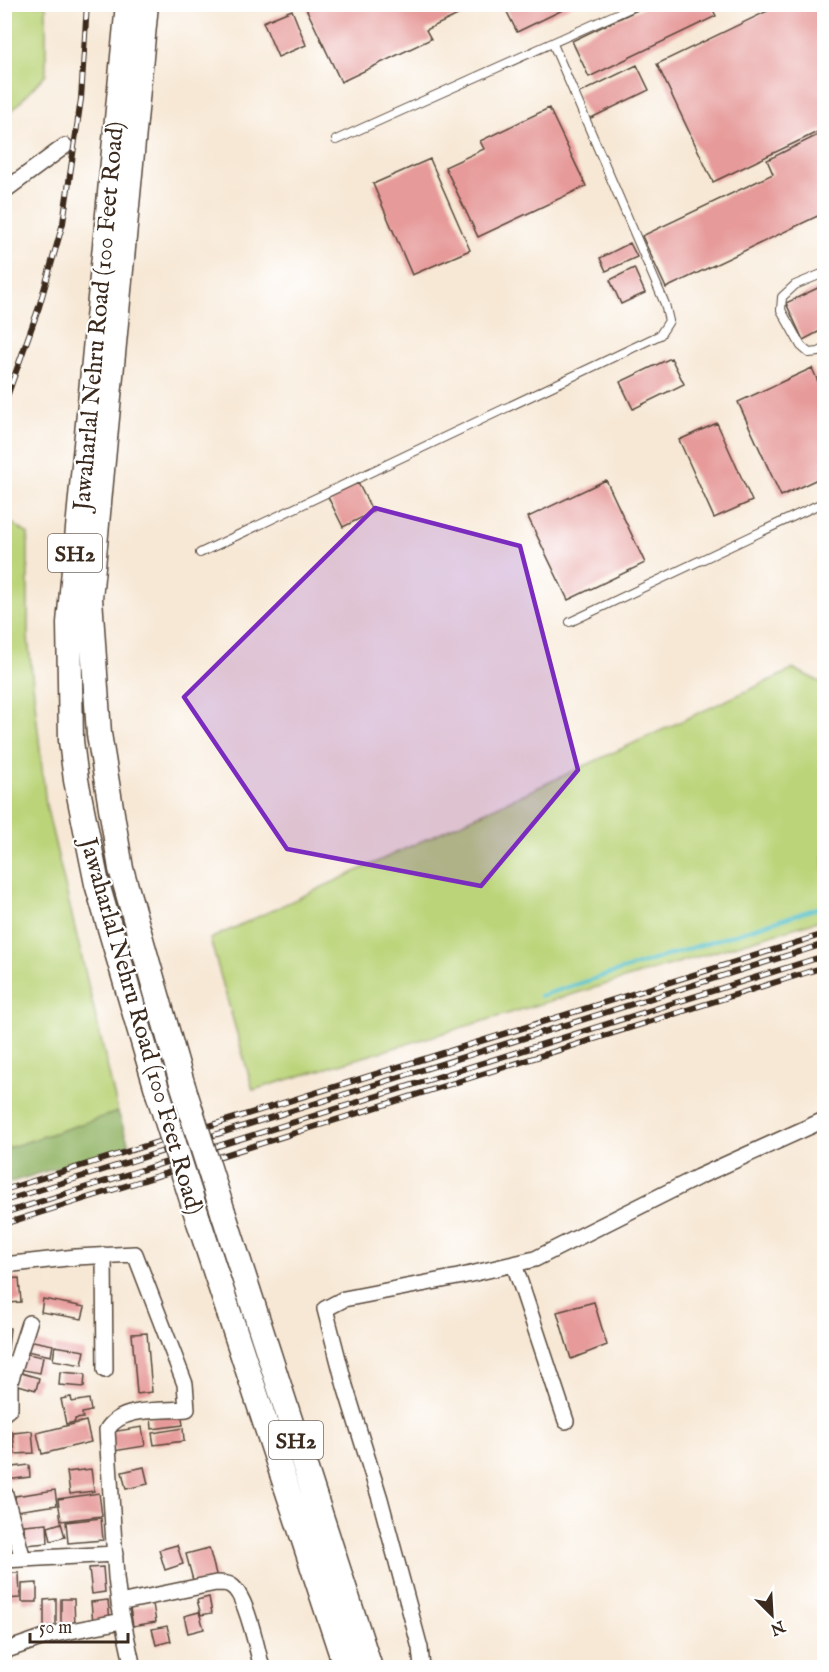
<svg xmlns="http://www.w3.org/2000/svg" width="829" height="1672" font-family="'IM FELL English',serif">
<rect width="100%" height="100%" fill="#fff"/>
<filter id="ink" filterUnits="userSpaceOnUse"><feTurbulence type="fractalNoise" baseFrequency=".0167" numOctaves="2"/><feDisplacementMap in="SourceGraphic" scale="12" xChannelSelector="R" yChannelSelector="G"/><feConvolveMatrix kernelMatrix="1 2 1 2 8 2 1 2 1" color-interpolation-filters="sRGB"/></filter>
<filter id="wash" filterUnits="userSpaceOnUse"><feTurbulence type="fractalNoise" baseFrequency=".008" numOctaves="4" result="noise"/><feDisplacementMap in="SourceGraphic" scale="24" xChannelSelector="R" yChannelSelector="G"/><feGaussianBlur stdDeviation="1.35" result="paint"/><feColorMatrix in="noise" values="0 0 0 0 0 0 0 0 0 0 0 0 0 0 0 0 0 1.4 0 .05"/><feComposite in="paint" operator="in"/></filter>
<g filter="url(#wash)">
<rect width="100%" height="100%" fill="#f7e8d5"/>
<!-- green -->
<path fill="#bbd479" stroke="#7b7f4c" stroke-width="1.5" d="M 5,4 L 46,5 L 46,74 L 5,118 Z
M 4,518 L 28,534 L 28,637 L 46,805 L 118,1112 L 5,1149 Z
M 794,669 L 824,684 L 824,919 L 253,1090 L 210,939 Z"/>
<!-- forest -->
<path fill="#94b669" stroke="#687044" stroke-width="1.5" d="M 118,1112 L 129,1145 L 5,1184 L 5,1149 Z"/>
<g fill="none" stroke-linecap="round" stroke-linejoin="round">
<!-- stream -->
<path stroke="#53c0cb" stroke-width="4" d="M 540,996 L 824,906"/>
</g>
<g id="blocks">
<!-- building -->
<path fill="#e69a99" d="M 304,4 L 461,4 L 464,12 L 426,30 L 431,39 L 341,82 Z
M 503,4 L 575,4 L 517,32 Z
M 650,4 L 710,4 L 716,16 L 589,77 L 572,41 Z
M 782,4 L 824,4 L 824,129 L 713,182 L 657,64 Z
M 292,10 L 306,45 L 278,57 L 263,22 Z
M 637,65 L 649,90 L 589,119 L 577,94 Z
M 549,108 L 586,186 L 478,237 L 445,167 L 484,149 L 480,141 Z
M 824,132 L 824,213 L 666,288 L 642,236 L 773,174 L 767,160 Z
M 430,159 L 470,250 L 412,275 L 373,184 Z
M 630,243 L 637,257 L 606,271 L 600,258 Z
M 634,268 L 645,293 L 621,304 L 610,280 Z
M 824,285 L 824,329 L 803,340 L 786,303 Z
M 671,358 L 684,384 L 633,409 L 620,382 Z
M 812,368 L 824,395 L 824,476 L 781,496 L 738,402 Z
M 717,423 L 752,501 L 714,518 L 679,440 Z
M 606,480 L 645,563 L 568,600 L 528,517 Z
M 358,483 L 373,512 L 343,527 L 328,497 Z
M 19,1278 L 21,1302 L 8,1303 L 6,1279 Z
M 43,1299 L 85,1307 L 82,1319 L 41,1312 Z
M 594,1302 L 607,1345 L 571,1359 L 557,1312 Z
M 4,1327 L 10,1328 L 8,1349 L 4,1349 Z
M 147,1333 L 152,1392 L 137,1394 L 132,1334 Z
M 28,1340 L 53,1345 L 51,1356 L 26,1351 Z
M 55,1346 L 85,1351 L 82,1365 L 53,1360 Z
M 22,1353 L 43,1357 L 40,1373 L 18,1369 Z
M 18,1372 L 39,1378 L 36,1390 L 15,1384 Z
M 60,1372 L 85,1374 L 84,1387 L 59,1385 Z
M 71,1397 L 72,1402 L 89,1399 L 91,1411 L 82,1413 L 83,1418 L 75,1419 L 75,1422 L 66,1424 L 61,1399 Z
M 181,1413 L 183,1425 L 152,1429 L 151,1417 Z
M 86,1421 L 91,1442 L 42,1454 L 37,1433 Z
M 142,1427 L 145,1446 L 114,1451 L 111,1432 Z
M 183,1428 L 184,1441 L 154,1445 L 152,1433 Z
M 4,1431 L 11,1431 L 12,1453 L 4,1453 Z
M 32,1431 L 34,1453 L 15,1454 L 13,1433 Z
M 29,1465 L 30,1477 L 6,1480 L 5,1468 Z
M 144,1467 L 148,1484 L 126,1489 L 122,1472 Z
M 91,1469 L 94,1491 L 70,1494 L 67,1472 Z
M 55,1490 L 57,1505 L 16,1511 L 15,1496 Z
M 99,1493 L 102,1516 L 61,1521 L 58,1499 Z
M 101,1518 L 103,1540 L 68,1543 L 66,1522 Z
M 47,1523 L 48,1543 L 25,1545 L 24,1525 Z
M 61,1523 L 65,1537 L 51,1541 L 48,1527 Z
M 177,1545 L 183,1564 L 165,1570 L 159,1550 Z
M 209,1548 L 217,1578 L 194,1584 L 186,1554 Z
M 103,1567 L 105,1592 L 92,1594 L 89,1568 Z
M 4,1573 L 19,1573 L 20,1598 L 4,1599 Z
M 37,1583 L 37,1602 L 22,1602 L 22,1584 Z
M 209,1597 L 212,1613 L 201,1615 L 197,1600 Z
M 56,1599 L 56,1629 L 44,1629 L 44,1600 Z
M 61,1599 L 74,1599 L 75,1627 L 61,1627 Z
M 108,1600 L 110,1620 L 93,1622 L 91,1602 Z
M 153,1604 L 156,1622 L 133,1626 L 130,1608 Z
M 199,1612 L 204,1629 L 188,1633 L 184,1616 Z
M 167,1626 L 171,1641 L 156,1645 L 152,1629 Z"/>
</g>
</g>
<g filter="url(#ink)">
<use href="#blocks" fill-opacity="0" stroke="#574639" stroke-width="1.5"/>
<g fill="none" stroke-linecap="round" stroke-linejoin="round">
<!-- service casing -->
<g stroke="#574639" stroke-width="10">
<path id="service" d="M 336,140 L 639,4
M 824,273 L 795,285 L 782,297 L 781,310 L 801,346 L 809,353 L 819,352 L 824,349
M 200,553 L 660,335 L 669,321 L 665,304 L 553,44
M 570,622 L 824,502"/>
</g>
<!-- minor casing -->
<g stroke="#574639" stroke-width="18">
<path id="minor" d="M 4,191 L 65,146
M 104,1255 L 105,1370
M 514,1264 L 566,1421
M 4,1265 L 76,1257 L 135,1254 L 185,1384 L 187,1409 C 162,1411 121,1406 107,1430 L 116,1577 L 119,1603 L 133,1668
M 4,1381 L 10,1382 L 29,1323
M 4,1413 L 10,1408 L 10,1382
M 5,1494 L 23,1559
M 4,1560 L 115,1554
M 119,1603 L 216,1583 C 221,1583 227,1583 230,1585 C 246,1592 257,1650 262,1668
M 4,1651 L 50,1635 L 122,1621
M 422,1668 L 420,1648 L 380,1499 L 345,1386 L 325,1309 L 344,1299 L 458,1277 L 535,1259 L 698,1177 L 824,1120"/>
</g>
<!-- primary casing -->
<g stroke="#574639" stroke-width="27">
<path id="primary" d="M 128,4 L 69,623 L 71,741 L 76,780 L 97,884 L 158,1093
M 146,4 L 90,598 L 99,734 L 121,869 L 182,1083
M 223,1212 L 370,1668
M 198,1219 L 346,1668"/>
</g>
<!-- service -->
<use href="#service" stroke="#fff" stroke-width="8"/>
<!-- minor -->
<use href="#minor" stroke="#fff" stroke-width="15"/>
<!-- primary -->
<use href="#primary" stroke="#fff" stroke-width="24"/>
<!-- rail casing -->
<g stroke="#3b2a1e" stroke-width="6">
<path id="rail" d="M 4,405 L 39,307 L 63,223 L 81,99 L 87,4
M 4,1190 L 824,934
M 4,1201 L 824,944
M 4,1213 L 824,956
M 4,1224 L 824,967"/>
</g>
<!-- rail -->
<use href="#rail" stroke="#fff" stroke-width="4" stroke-dasharray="11" stroke-linecap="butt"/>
<!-- primary-bridge casing -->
<g stroke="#574639" stroke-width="27" stroke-linecap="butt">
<path id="primary-bridge" d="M 182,1083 L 223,1212
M 158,1093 L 198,1219"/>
</g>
<!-- primary-bridge -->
<use href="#primary-bridge" stroke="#fff" stroke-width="24"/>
</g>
</g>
<!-- marked area -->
<path fill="#7b2cbf" fill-opacity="0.2" stroke="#7b2cbf" stroke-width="4.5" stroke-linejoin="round" d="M 375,508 L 520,546 L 578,770 L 481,886 L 287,849 L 184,697 Z"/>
<g text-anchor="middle" stroke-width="4.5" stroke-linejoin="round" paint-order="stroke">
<!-- shield labels -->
<g fill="#fff" stroke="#766a62" stroke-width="1.5">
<rect x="48" y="534" width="54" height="38" rx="4.5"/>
<rect x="269" y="1421" width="54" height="38" rx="4.5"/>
</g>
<g font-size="22" font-weight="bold" fill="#3b2a1e">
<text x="75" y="561">SH2</text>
<text x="296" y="1448">SH2</text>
</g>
<!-- street labels -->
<g font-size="24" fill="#3b2a1e" stroke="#fff">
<text transform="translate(98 316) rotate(-85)" y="8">Jawaharlal Nehru Road (100 Feet Road)</text>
<text transform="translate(142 1026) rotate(74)" y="8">Jawaharlal Nehru Road (100 Feet Road)</text>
</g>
</g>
<!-- margin -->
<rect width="829" height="1672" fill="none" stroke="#fff" stroke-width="24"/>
<!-- north arrow -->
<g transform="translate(772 1615) rotate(156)" stroke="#ffffff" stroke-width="4.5" paint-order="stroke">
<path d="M0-4.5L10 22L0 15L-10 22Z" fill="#3b2a1e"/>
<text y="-9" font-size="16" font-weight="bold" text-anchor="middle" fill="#3b2a1e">N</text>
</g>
<!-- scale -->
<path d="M30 1633v9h98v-9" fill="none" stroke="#3b2a1e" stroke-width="3"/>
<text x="39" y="1633" font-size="18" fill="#3b2a1e" stroke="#ffffff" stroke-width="4.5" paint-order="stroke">50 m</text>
</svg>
